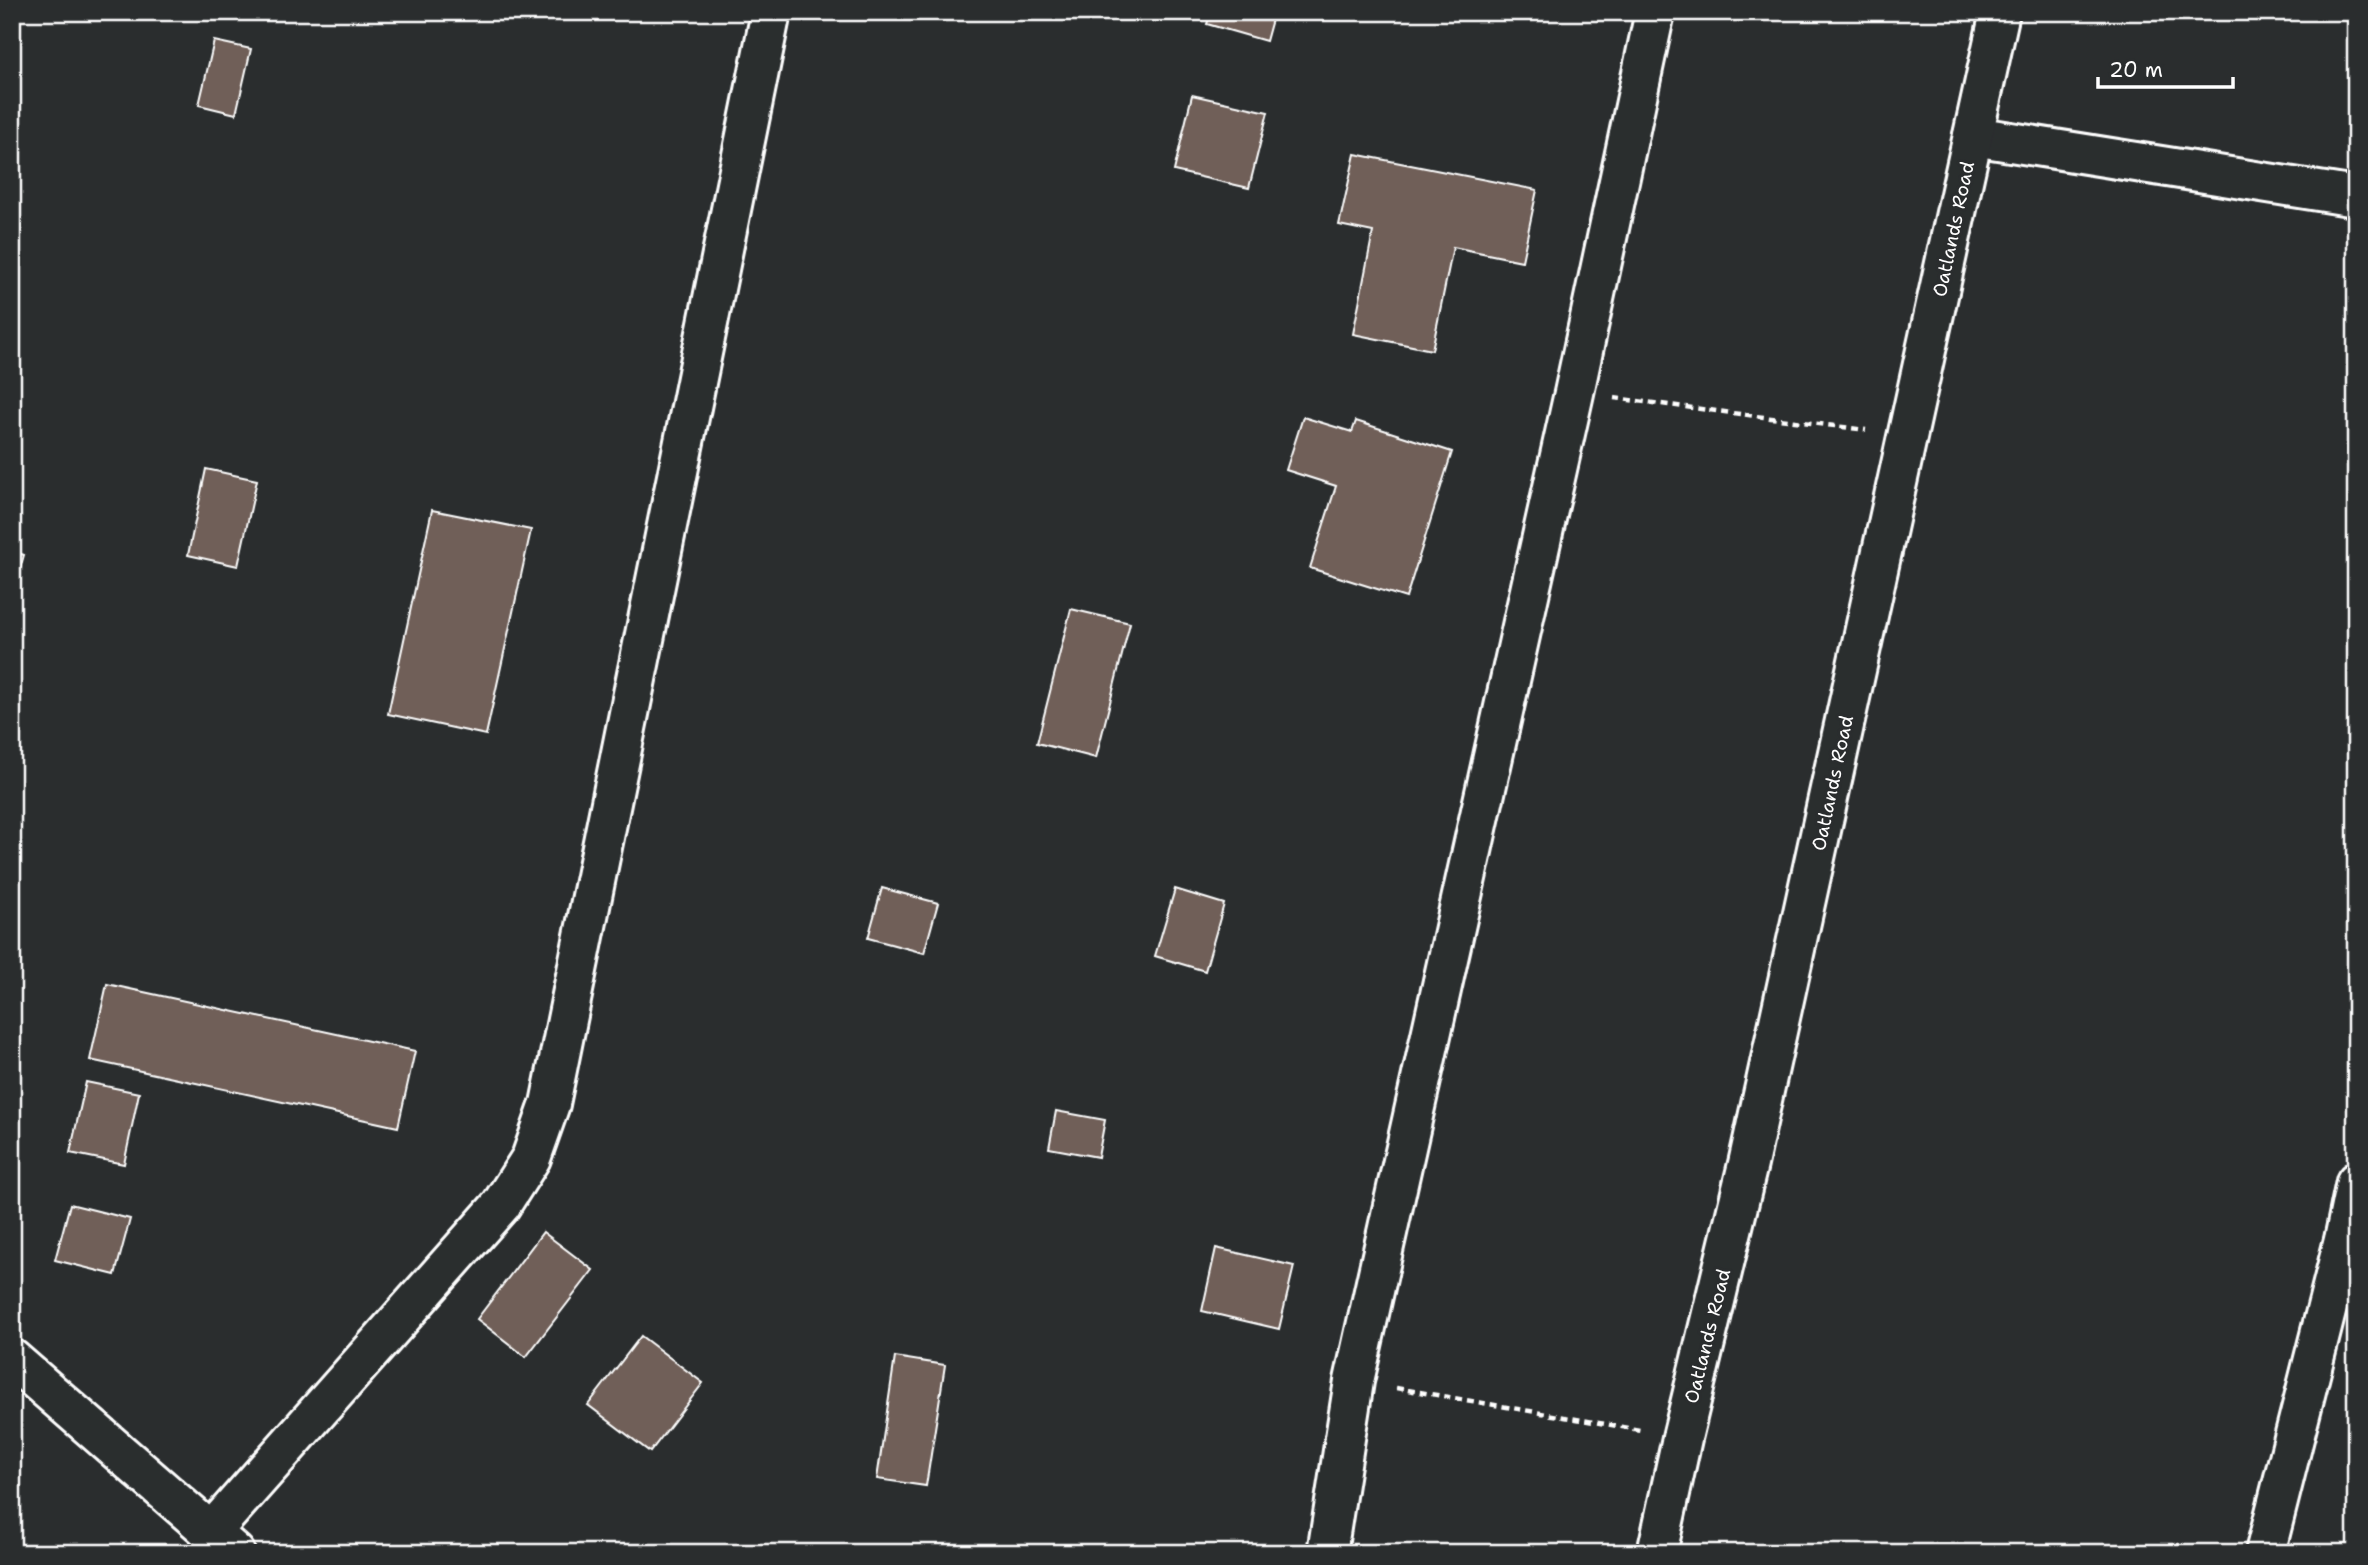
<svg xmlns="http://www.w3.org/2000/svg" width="2368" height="1565" font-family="'Shantell Sans',sans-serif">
<rect width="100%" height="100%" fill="#2a2d2e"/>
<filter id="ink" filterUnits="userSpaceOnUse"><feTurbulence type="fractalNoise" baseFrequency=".0143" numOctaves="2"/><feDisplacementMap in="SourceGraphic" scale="14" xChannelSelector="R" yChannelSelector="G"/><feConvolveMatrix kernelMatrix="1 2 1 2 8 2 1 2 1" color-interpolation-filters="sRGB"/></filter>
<g filter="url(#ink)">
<!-- building -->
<path fill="#705f58" stroke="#fff" stroke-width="2" d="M 1211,12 L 1274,12 L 1266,41 L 1207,24 Z
M 214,41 L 251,49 L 236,114 L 199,105 Z
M 1192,95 L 1268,112 L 1249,188 L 1174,171 Z
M 1355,154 L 1537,190 L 1522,261 L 1453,247 L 1432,350 L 1353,334 L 1373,232 L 1339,225 Z
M 1303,417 L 1352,432 L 1356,421 L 1452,452 L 1406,598 L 1310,568 L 1336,486 L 1286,470 Z
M 206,469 L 257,480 L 238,566 L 188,555 Z
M 432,510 L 531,530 L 486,735 L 388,714 Z
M 12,551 L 24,555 L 12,596 Z
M 1071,609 L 1130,623 L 1096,758 L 1037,743 Z
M 882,888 L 938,903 L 924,953 L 868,938 Z
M 1175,889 L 1224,904 L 1205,971 L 1155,956 Z
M 107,984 L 415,1051 L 398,1127 L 90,1060 Z
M 86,1082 L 139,1093 L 124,1164 L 70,1153 Z
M 1056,1111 L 1105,1120 L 1098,1157 L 1049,1148 Z
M 70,1204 L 130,1219 L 115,1275 L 55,1260 Z
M 543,1232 L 593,1270 L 526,1357 L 477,1319 Z
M 1216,1248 L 1294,1266 L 1279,1329 L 1202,1311 Z
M 641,1336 L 703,1383 L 650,1452 L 588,1405 Z
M 895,1357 L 945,1365 L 926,1486 L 877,1479 Z"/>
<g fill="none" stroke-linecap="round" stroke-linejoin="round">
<!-- minor casing -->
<g stroke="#fff" stroke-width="44">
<path id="minor" d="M 1973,136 L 2356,197
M 12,1359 L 235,1553
M 211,1532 L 501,1205 L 531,1158 L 550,1104 L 771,12
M 1327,1553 L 1354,1381 L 1574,393 L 1655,12
M 2265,1553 L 2344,1240 L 2356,1182"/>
</g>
<!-- tertiary casing -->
<g stroke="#fff" stroke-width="44">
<path id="tertiary" d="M 1657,1553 L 1682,1438 L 1748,1164 L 2000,12"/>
</g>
<!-- path -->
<path stroke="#fff" stroke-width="4.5" stroke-dasharray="7 5" stroke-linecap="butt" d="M 1614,398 L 1866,430
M 1396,1388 L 1640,1430"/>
<!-- minor -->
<use href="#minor" stroke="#2a2d2e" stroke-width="38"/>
<!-- tertiary -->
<use href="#tertiary" stroke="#2a2d2e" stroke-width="38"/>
</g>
</g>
<g text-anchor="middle" stroke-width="6" stroke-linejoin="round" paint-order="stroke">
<!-- street labels -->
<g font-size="19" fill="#fff" stroke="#2a2d2e">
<text transform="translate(1953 229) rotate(-78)" y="7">Oatlands Road</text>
<text transform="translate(1832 783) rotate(-78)" y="7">Oatlands Road</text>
<text transform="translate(1707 1336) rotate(-76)" y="7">Oatlands Road</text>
</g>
</g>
<!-- margin -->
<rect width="2368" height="1565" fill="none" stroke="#2a2d2e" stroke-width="42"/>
<rect x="21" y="21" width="2326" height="1523" fill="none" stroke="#fff" stroke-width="2.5" filter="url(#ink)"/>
<!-- scale -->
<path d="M2098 77v10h135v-10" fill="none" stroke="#ffffff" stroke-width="3.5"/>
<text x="2109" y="77" font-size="21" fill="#ffffff" stroke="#2a2d2e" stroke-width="5" paint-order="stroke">20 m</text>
</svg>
